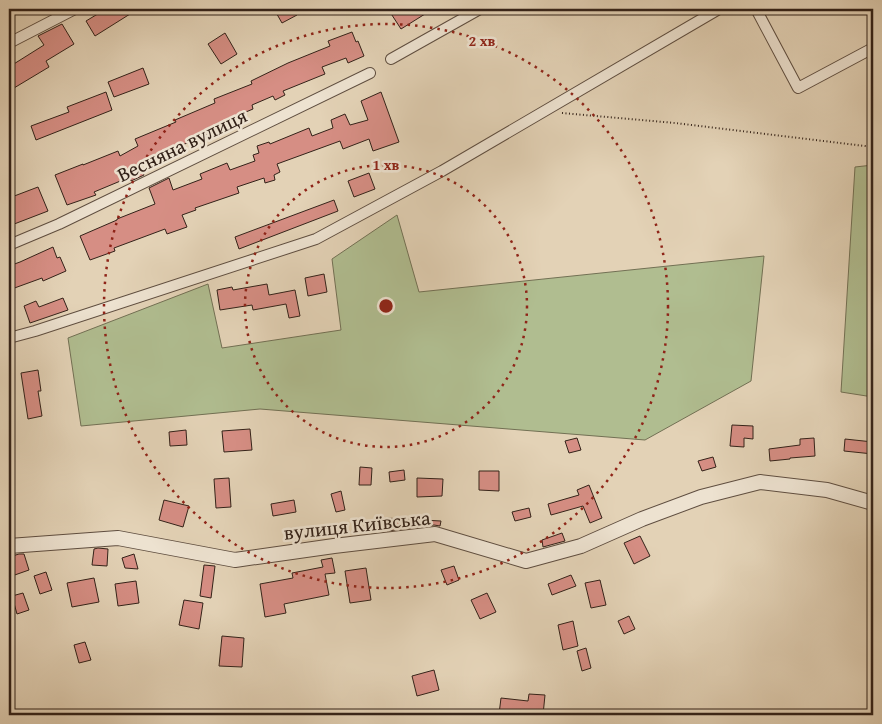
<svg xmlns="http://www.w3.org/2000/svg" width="882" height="724" font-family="'Gentium Book Plus',serif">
<rect width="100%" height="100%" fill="#e3d2b6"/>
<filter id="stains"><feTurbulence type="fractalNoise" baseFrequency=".004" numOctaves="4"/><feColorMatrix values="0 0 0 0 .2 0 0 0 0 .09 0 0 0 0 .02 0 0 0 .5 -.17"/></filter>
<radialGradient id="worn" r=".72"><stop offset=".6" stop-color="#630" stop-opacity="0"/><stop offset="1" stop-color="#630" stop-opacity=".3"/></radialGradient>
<!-- green -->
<path fill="#b0bd90" stroke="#727054" d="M 873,165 L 873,397 L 841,392 L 855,167 Z
M 397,215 L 419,292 L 764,256 L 751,381 L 645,440 L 260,409 L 81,426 L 68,338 L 208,284 L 222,348 L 341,330 L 332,259 Z"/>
<!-- building -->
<path fill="#d68e84" stroke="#332219" d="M 106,9 L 138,9 L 95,36 L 86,21 Z
M 274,9 L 294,9 L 297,15 L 282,23 Z
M 388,9 L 433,9 L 401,29 Z
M 62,24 L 74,44 L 46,61 L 49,67 L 9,91 L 9,67 L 44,45 L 38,36 Z
M 352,32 L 356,42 L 358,41 L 364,56 L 348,63 L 346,58 L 322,67 L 325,74 L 283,91 L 285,95 L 275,100 L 273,96 L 252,105 L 253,109 L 208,128 L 210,133 L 180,146 L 181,148 L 140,166 L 144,175 L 131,181 L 130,177 L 94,192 L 96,195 L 67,205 L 55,175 L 83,164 L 83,165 L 118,151 L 120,156 L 138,146 L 135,139 L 176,122 L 175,120 L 215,103 L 214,99 L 252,84 L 251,81 L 288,63 L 330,46 L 328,41 Z
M 225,33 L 237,54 L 221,64 L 208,44 Z
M 143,68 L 149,84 L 114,97 L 108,82 Z
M 106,92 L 112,110 L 36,140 L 31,126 L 69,112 L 67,107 Z
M 381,92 L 399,142 L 373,151 L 369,139 L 343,149 L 340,141 L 277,164 L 280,172 L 274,175 L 275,180 L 265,183 L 264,178 L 237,187 L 239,193 L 195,208 L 196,210 L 182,215 L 187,227 L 167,234 L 165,229 L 114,248 L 115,251 L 90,260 L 80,236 L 117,220 L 117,219 L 155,204 L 149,188 L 169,178 L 173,190 L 202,179 L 200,174 L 227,163 L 230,170 L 255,161 L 253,155 L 259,153 L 257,146 L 269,142 L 270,144 L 309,128 L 312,136 L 333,128 L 331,120 L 345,114 L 350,125 L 368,120 L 361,101 Z
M 369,173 L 375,189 L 354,197 L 348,181 Z
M 38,187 L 48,211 L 9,226 L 9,198 Z
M 334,200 L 338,211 L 239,249 L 235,237 Z
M 53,247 L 57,258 L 60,257 L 66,271 L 43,281 L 42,278 L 9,290 L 9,266 L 20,262 Z
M 324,274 L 327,292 L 308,296 L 305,278 Z
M 267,284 L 269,295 L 295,290 L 300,316 L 289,318 L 286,304 L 253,310 L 252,305 L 220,310 L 217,290 L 232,287 L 233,290 Z
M 63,298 L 68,310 L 30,323 L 24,306 L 36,301 L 39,307 Z
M 38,370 L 41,391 L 38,391 L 42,416 L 28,419 L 21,373 Z
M 732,425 L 753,426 L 753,439 L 744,438 L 744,447 L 730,446 Z
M 250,429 L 252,450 L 224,452 L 222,431 Z
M 186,430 L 187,445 L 170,446 L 169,432 Z
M 577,438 L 581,450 L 569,453 L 565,441 Z
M 814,438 L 815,456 L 790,458 L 790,459 L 770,461 L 769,449 L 800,445 L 800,439 Z
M 845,439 L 873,442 L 873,454 L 844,451 Z
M 713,457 L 716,467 L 702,471 L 698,461 Z
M 360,467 L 372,468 L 371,485 L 359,485 Z
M 404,470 L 405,480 L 390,482 L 389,472 Z
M 479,471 L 499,471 L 499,491 L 479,490 Z
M 229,478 L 231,507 L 216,508 L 214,479 Z
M 417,478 L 443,479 L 442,496 L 417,497 Z
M 589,485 L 602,518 L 590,523 L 583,506 L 551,515 L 548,504 L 579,495 L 577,490 Z
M 341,491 L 345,510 L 336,512 L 331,494 Z
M 164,500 L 189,506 L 183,527 L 159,520 Z
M 294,500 L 296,512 L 273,516 L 271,504 Z
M 529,508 L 531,517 L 515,521 L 512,512 Z
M 385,518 L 441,521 L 440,526 L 434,525 L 387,531 Z
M 562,533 L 565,541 L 543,547 L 542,540 Z
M 640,536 L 650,556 L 634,564 L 624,543 Z
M 98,548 L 108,549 L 107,566 L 92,565 L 94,549 Z
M 19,554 L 24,554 L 29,570 L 9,577 L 9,557 Z
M 134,554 L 138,569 L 125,568 L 122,558 Z
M 332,558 L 335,573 L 325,574 L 329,595 L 284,604 L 286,613 L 265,617 L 260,584 L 293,578 L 292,573 L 323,567 L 321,560 Z
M 204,565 L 215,566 L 211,598 L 200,596 Z
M 454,566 L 459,580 L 447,585 L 441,570 Z
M 366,568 L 371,600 L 350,603 L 345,571 Z
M 46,572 L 52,590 L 40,594 L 34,576 Z
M 571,575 L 576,586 L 552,595 L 548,584 Z
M 94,578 L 99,602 L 72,607 L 67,583 Z
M 600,580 L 606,605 L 591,608 L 585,583 Z
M 136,581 L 139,603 L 118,606 L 115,584 Z
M 23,593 L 29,610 L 17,614 L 12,596 Z
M 487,593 L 496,612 L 480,619 L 471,600 Z
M 184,600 L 203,603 L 199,629 L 179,625 Z
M 629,616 L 635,629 L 624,634 L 618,621 Z
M 573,621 L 578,646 L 563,650 L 558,625 Z
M 222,636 L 244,638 L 242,667 L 219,666 Z
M 85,642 L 91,660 L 79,663 L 74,645 Z
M 586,648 L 591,668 L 582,671 L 577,651 Z
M 434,670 L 439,690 L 417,696 L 412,676 Z
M 529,694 L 545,695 L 543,715 L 512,713 L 511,715 L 499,714 L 501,698 L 528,701 Z"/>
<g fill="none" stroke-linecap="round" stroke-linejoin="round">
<!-- minor casing -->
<g stroke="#5f4e40" stroke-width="12">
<path id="minor" d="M 756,9 L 798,88 L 873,48
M 9,43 L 75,9
M 391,59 L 480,9
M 9,245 L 59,224 L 370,73
M 9,338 L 35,331 L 316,239 L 442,171 L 719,9"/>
</g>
<!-- tertiary casing -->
<g stroke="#5f4e40" stroke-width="16">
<path id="tertiary" d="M 9,546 L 118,538 L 235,560 L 334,546 L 435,534 L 526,561 L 581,546 L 642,519 L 701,497 L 760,482 L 827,490 L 873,503"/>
</g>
<!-- path -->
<path stroke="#332219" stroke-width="2" stroke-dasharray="1 2.5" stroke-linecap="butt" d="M 562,113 L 675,123 L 873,147"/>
<!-- minor -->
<use href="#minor" stroke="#ede2d0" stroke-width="10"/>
<!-- tertiary -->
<use href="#tertiary" stroke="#ede2d0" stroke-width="14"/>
</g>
<!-- distance rings -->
<g fill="none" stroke="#8f2418" stroke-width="2.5" stroke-dasharray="2.5 5">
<circle cx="386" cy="306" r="141"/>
<circle cx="386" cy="306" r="282"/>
</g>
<g text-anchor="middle" stroke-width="5" stroke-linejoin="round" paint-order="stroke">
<!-- street labels -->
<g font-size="20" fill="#332219" stroke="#ede2d0">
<text transform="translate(182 145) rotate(-26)" y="7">Весняна вулиця</text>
<text transform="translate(357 525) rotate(-6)" y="7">вулиця Київська</text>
</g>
</g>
<circle cx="386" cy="306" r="8" fill="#8f2418" stroke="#ede2d0" stroke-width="2.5"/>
<g font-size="15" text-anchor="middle" font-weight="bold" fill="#8f2418" stroke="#ede2d0" stroke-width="5" stroke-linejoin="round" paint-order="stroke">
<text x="482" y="46">2 хв</text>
<text x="386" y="170">1 хв</text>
</g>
<!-- margin -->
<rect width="882" height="724" fill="none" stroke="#e3d2b6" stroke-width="30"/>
<rect x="10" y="10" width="862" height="704" fill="none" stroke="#332219" stroke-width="2.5"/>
<rect x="15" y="15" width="852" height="694" fill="none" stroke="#332219"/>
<rect width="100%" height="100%" filter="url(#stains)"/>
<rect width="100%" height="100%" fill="url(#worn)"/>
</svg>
